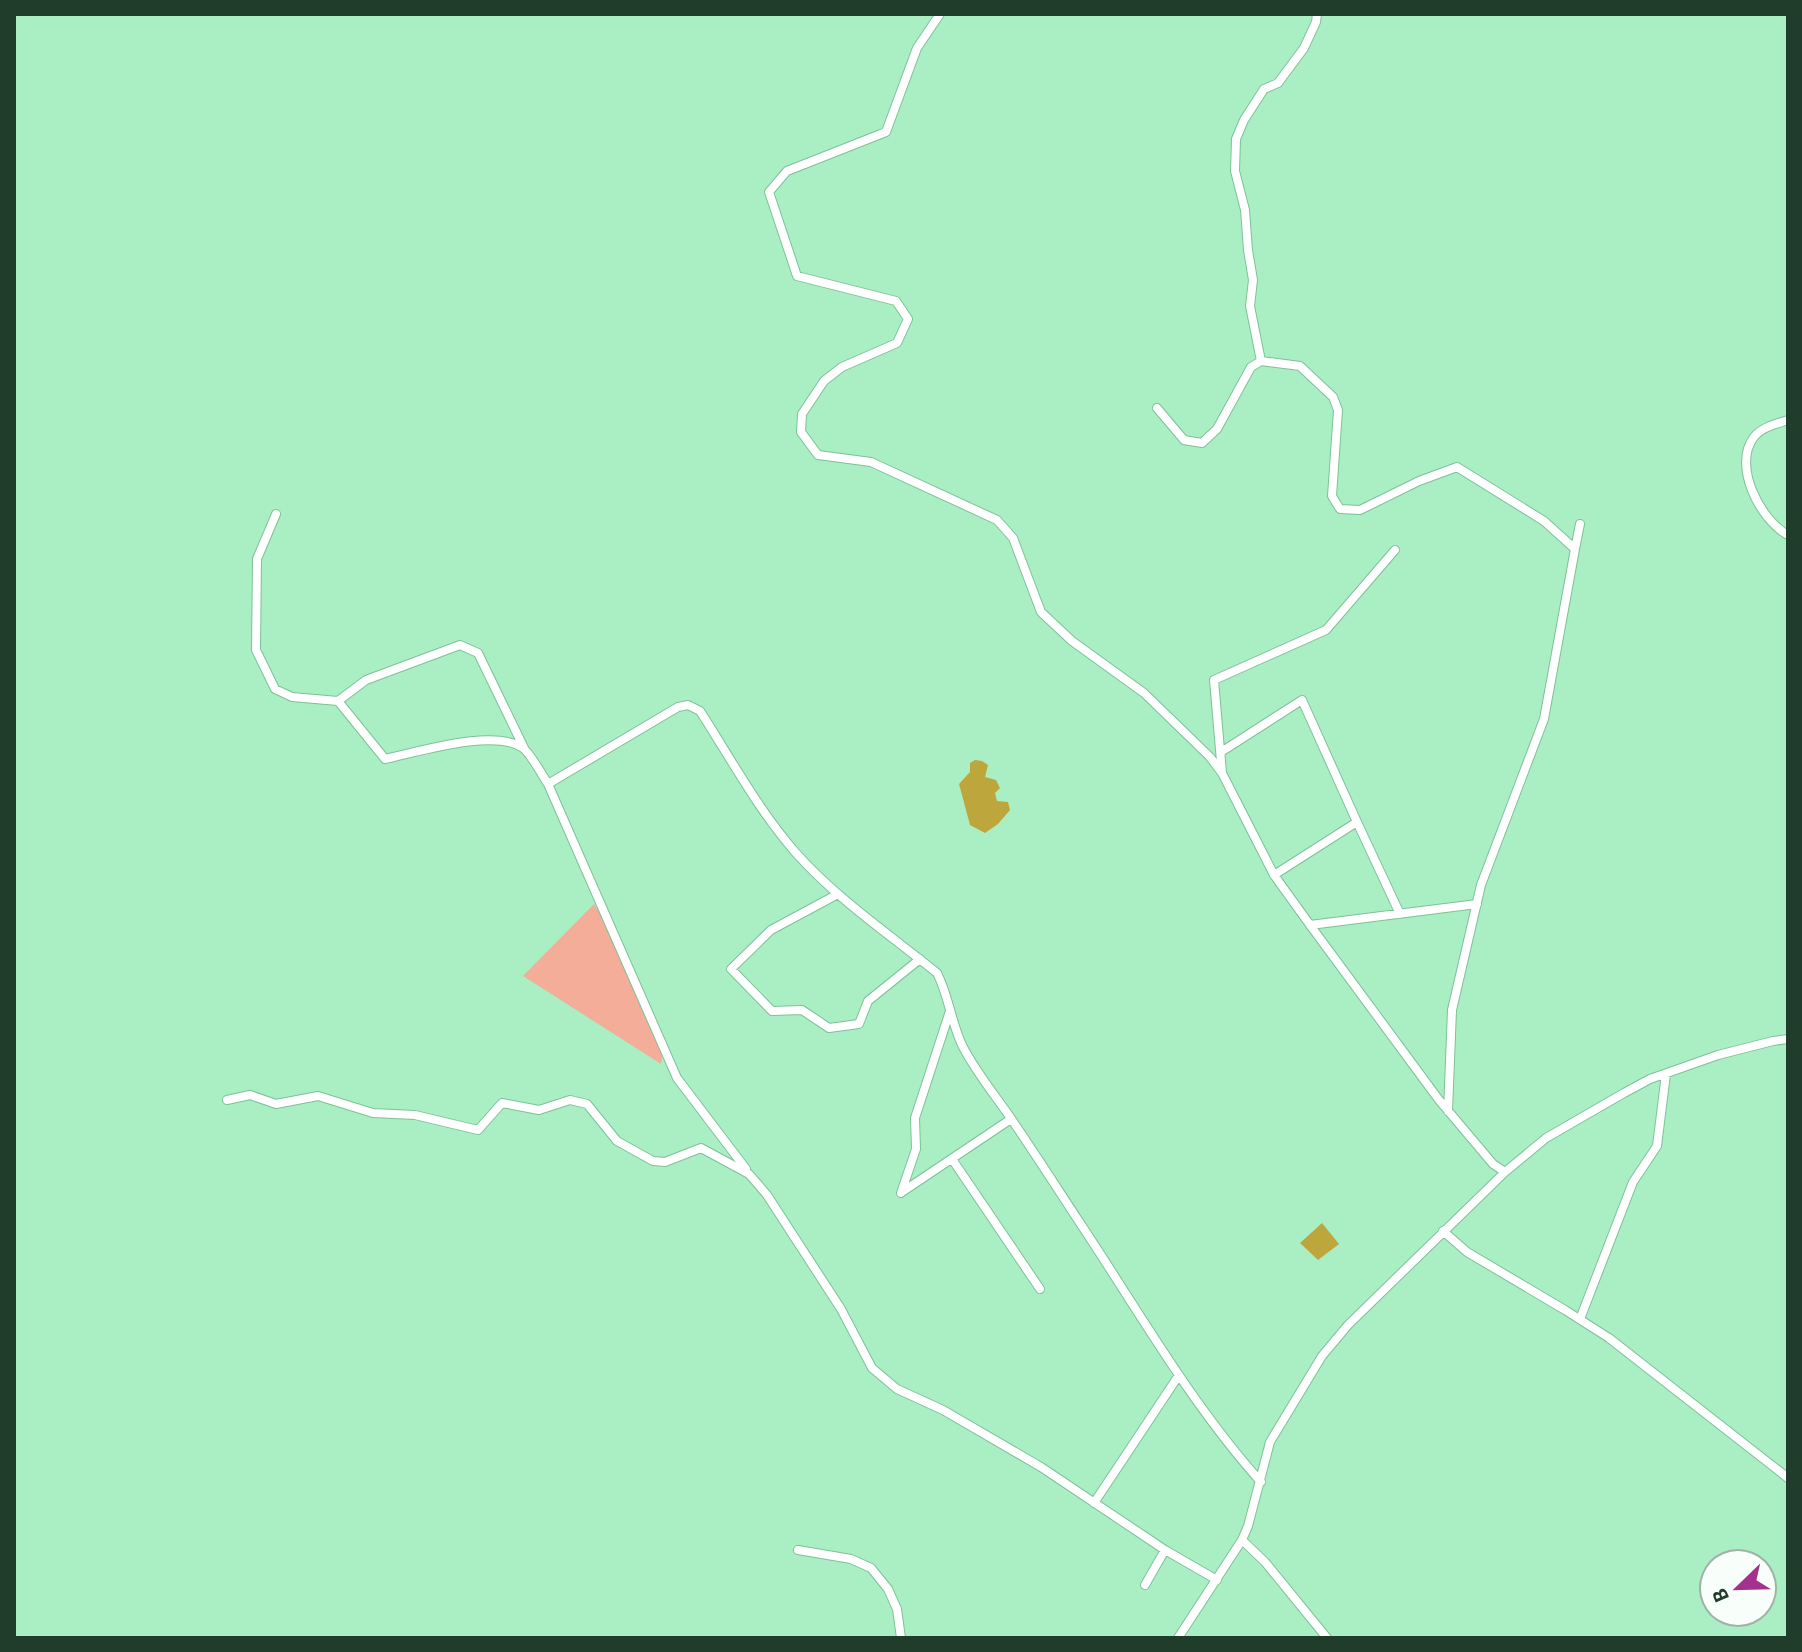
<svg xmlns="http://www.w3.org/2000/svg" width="1802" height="1652" font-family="'Alegreya Sans',sans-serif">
<rect width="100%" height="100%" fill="#aaefc4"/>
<!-- green -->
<path fill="#f3ad99" d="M 594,904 L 608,926 L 663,1054 L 661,1064 L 523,976 Z"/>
<!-- water -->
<path fill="#bda63c" d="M 975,760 L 982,761 L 988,765 L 985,777 L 996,780 L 1000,788 L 995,793 L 997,801 L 1008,802 L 1010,810 L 998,824 L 985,833 L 970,825 L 959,784 L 970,772 L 970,763 Z
M 1322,1223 L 1339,1244 L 1318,1260 L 1300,1243 Z"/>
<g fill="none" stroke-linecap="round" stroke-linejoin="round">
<!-- street casing -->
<g stroke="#7dc198" stroke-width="10">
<path id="street" d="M 940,14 L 917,48 L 886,132 L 787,171 L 769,192 L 797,276 L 896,301 L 908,319 L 897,343 L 842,367 L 824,381 L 802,414 L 801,432 L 818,455 L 871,462 L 997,520 L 1013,538 L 1041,612 L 1072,641 L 1144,693 L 1210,757 L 1222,773 L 1274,875 L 1310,925 L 1439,1100 L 1493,1164 L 1505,1172
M 1261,361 L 1250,306 L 1253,280 L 1248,250 L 1245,210 L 1235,171 L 1236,139 L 1244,120 L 1264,89 L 1278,83 L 1304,48 L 1316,22 L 1317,14
M 1157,408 L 1184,440 L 1202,443 L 1217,429 L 1251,367 L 1261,361 L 1300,366 L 1333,397 L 1338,410 L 1332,496 L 1340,509 L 1360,510 L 1419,481 L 1457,467 L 1544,521 L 1575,549 L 1544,719 L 1481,885 L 1452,1010 L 1448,1111
M 1788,420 C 1776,424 1762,427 1754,437 C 1732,465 1760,520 1788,535
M 276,514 L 257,559 L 256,650 L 275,689 L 292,697 L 338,701 L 385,759 C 418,752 494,728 523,748 C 531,754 542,775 548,784 L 677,1078 L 746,1169
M 1575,549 L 1580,524
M 338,701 L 366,680 L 460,645 L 478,653 L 524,748
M 1221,752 L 1302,700 L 1357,822
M 1222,773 L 1214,680 L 1326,630 L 1395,550
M 548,784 L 678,707 L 688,705 L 700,711 C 731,759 759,811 796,853 C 837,899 889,934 937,973 C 949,996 951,1023 963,1047 C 976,1072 994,1094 1010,1117 C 1034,1152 1057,1188 1080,1223 C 1138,1310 1191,1404 1261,1482
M 1274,875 L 1357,822 L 1400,914
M 838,894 L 771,930 L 731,969 L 772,1011 L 802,1010 L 829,1028 L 859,1024 L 868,1001 L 920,959
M 1310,925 L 1477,904
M 227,1100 L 250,1095 L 276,1104 L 318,1096 L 373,1113 L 415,1115 L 478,1130 L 502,1103 L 539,1110 L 570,1100 L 587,1104 L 617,1141 L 653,1161 L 665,1162 L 701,1148 L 749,1174 L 767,1195 L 841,1309 L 872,1368 L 897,1389 L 943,1410 L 1041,1467 L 1165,1550 L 1217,1580
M 952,1159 L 1040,1289
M 902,1192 L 1011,1119
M 901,1193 L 916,1149 L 915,1118 L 949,1014
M 1443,1231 L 1467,1252 L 1565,1310 L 1609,1338 L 1788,1478
M 1580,1319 L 1633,1182 L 1657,1146 L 1666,1074
M 1094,1503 L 1179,1375
M 1242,1540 L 1265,1562 L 1327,1638
M 798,1550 L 851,1559 L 871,1568 L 888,1589 L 897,1609 L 901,1638
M 1145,1585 L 1165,1550
M 1178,1638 L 1242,1540 L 1248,1526 L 1270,1442 L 1322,1356 L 1348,1325 L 1505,1172 L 1546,1138 L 1624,1093 L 1650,1079 L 1718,1055 L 1773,1041 L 1788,1039"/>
</g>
<!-- street -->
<use href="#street" stroke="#fff" stroke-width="8"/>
</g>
<!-- border -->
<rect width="1802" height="1652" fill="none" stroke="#203c2b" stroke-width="32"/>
<!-- north arrow -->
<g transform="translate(1738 1588) rotate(247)"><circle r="38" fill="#f8fffb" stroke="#a2b1a8" stroke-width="2"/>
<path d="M0-6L14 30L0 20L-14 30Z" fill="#a3318d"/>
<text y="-12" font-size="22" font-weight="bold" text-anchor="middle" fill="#203c2b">B</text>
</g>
</svg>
